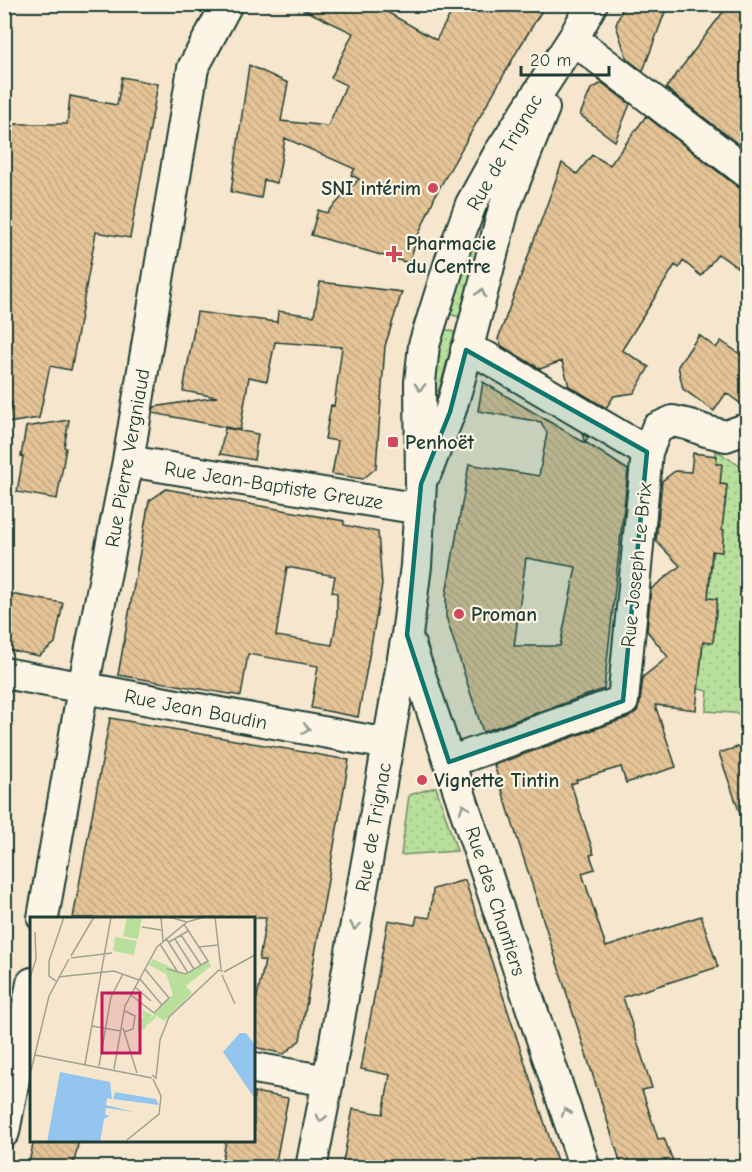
<svg xmlns="http://www.w3.org/2000/svg" width="752" height="1172" font-family="'Comic Neue',sans-serif">
<defs>
<pattern id="grass-dots" width="8" height="8" patternUnits="userSpaceOnUse" patternTransform="scale(1.5)"><rect width="8" height="8" fill="#b8e09c"/><path d="M2 2h.1M6 6h.1" fill="none" stroke="#9ec187" stroke-width="1.8" stroke-linecap="round"/></pattern>
<pattern id="building-back-hatch" width="6" height="6" patternUnits="userSpaceOnUse" patternTransform="scale(1.5)"><rect width="6" height="6" fill="#e4c396"/><path d="M-1 5l2 2M0 0l6 6M5-1l2 2" fill="none" stroke="#c3a882"/></pattern>
</defs>
<rect width="100%" height="100%" fill="#f5e6cd"/>
<filter id="ink" filterUnits="userSpaceOnUse"><feTurbulence type="fractalNoise" baseFrequency=".0167" numOctaves="2"/><feDisplacementMap in="SourceGraphic" scale="12" xChannelSelector="R" yChannelSelector="G"/><feConvolveMatrix kernelMatrix="1 2 1 2 8 2 1 2 1" color-interpolation-filters="sRGB"/></filter>
<g filter="url(#ink)">
<!-- grass -->
<path fill="url(#grass-dots)" stroke="#6c8e68" stroke-width="1.5" d="M 470,245 L 475,247 L 478,253 L 459,317 L 446,313 Z
M 441,328 L 455,332 L 439,390 L 435,392 L 432,370 Z
M 716,450 L 747,471 L 747,714 L 746,714 L 706,711 L 708,691 L 698,689 L 703,642 L 713,642 L 717,599 L 708,598 L 713,551 L 722,552 L 715,529 L 717,508 L 725,508 L 727,486 L 720,484 L 721,464 L 716,464 Z
M 436,787 L 457,851 L 401,855 L 409,795 Z"/>
<!-- building -->
<path fill="url(#building-back-hatch)" stroke="#1f3d34" stroke-width="1.5" fill-rule="evenodd" d="M 292,4 L 373,4 L 436,40 L 456,4 L 546,4 L 519,48 L 436,194 L 417,238 L 409,263 L 311,235 L 318,210 L 327,213 L 359,179 L 351,175 L 355,169 L 285,138 L 277,183 L 264,180 L 261,198 L 231,192 L 249,65 L 288,83 L 281,121 L 328,126 L 346,85 L 331,78 L 353,33 Z
M 624,4 L 668,4 L 643,71 L 627,59 L 616,25 Z
M 729,4 L 747,4 L 747,151 L 666,88 Z
M 122,77 L 158,84 L 130,238 L 96,232 L 71,370 L 50,366 L 39,418 L 7,423 L 12,403 L 4,403 L 4,124 L 67,124 L 70,96 L 117,105 Z
M 602,83 L 630,104 L 615,141 L 580,115 L 591,89 Z
M 646,116 L 738,187 L 747,190 L 747,274 L 718,254 L 701,276 L 683,261 L 679,268 L 675,265 L 622,350 L 649,367 L 634,393 L 614,396 L 606,408 L 569,386 L 562,361 L 540,369 L 502,346 L 498,339 L 562,163 L 577,174 L 592,155 L 610,165 Z
M 320,282 L 402,292 L 385,346 L 376,468 L 363,479 L 332,474 L 338,441 L 325,439 L 331,405 L 334,406 L 342,347 L 275,342 L 267,381 L 249,377 L 240,430 L 153,413 L 154,407 L 217,397 L 183,391 L 197,312 L 277,322 L 278,311 L 314,316 Z
M 699,335 L 716,348 L 721,341 L 747,359 L 747,408 L 726,393 L 714,411 L 683,389 L 678,366 Z
M 483,382 L 585,443 L 582,434 L 588,437 L 585,442 L 628,470 L 604,689 L 483,732 L 446,617 L 446,594 L 469,464 L 539,476 L 547,433 L 541,422 L 478,411 ZM 526,558 L 576,567 L 560,646 L 514,646 Z
M 69,420 L 64,447 L 66,448 L 57,499 L 17,492 L 23,457 L 21,456 L 26,427 Z
M 225,428 L 258,434 L 254,460 L 220,454 Z
M 693,453 L 717,456 L 716,464 L 722,464 L 720,484 L 727,485 L 722,530 L 724,530 L 722,552 L 712,551 L 708,598 L 717,599 L 713,643 L 703,642 L 696,710 L 655,705 L 676,767 L 626,783 L 621,767 L 576,780 L 577,782 L 571,784 L 594,854 L 590,855 L 595,869 L 582,873 L 606,947 L 701,916 L 718,967 L 623,997 L 652,1088 L 642,1090 L 658,1139 L 664,1138 L 673,1161 L 653,1167 L 622,1167 L 494,765 L 629,717 L 637,711 L 640,703 L 643,677 L 668,657 L 647,631 L 651,589 L 680,566 L 656,541 L 662,481 L 675,471 L 691,472 Z
M 166,489 L 344,521 L 344,525 L 378,532 L 382,585 L 358,717 L 311,708 L 318,666 L 248,654 L 241,696 L 118,675 L 149,501 ZM 287,567 L 335,576 L 332,592 L 337,593 L 337,618 L 332,645 L 276,636 Z
M 4,593 L 63,603 L 55,643 L 39,656 L 4,649 Z
M 110,718 L 349,760 L 300,1040 L 284,1054 L 254,1047 L 254,1010 L 265,961 L 259,960 L 266,918 L 73,918 Z
M 747,744 L 747,825 L 744,825 L 719,753 Z
M 465,880 L 559,1167 L 342,1167 L 353,1109 L 383,1114 L 390,1075 L 361,1069 L 388,920 L 415,925 L 417,916 L 430,918 L 433,889 Z
M 254,1092 L 288,1098 L 275,1167 L 221,1167 L 226,1140 L 254,1140 Z
M 34,1140 L 79,1140 L 73,1167 L 28,1167 Z"/>
<g fill="none" stroke-linecap="round" stroke-linejoin="round">
<!-- minor casing -->
<g stroke="#1f3d34" stroke-width="34">
<path id="minor" d="M 573,39 L 748,173
M 647,452 L 657,428 L 673,421 L 690,425 L 706,431 L 726,436 L 748,428
M 128,461 L 420,509
M 426,473 L 450,412 L 460,378 L 504,208 L 544,108
M 408,639 L 585,1168
M 4,673 L 388,744
M 449,762 L 623,701 L 647,452 L 486,357 L 466,350
M 43,918 L 83,688 L 128,461 L 193,68 L 227,4
M 254,1068 L 328,1081
M 4,1132 L 32,983
M 311,1168 L 328,1081 L 388,744 L 407,635 L 416,566 L 421,484 L 420,382 L 424,345 L 451,259 L 471,204 L 498,155 L 573,39 L 592,4"/>
</g>
<!-- minor -->
<use href="#minor" stroke="#fcf5e5" stroke-width="30"/>
</g>
<!-- one-way arrows -->
<defs><path id="oneway-chevron" d="M-2-3.5L2.5 0L-2 3.5" fill="none" stroke-width="1.6" stroke-linecap="round" stroke-linejoin="round" transform="scale(1.5)"/></defs>
<g stroke="#8e998c">
<use href="#oneway-chevron" transform="translate(481 293) rotate(-76)"/>
<use href="#oneway-chevron" transform="translate(420 387) rotate(92)"/>
<use href="#oneway-chevron" transform="translate(306 729) rotate(11)"/>
<use href="#oneway-chevron" transform="translate(464 808) rotate(-109)"/>
<use href="#oneway-chevron" transform="translate(355 926) rotate(100)"/>
<use href="#oneway-chevron" transform="translate(566 1112) rotate(-109)"/>
<use href="#oneway-chevron" transform="translate(321 1118) rotate(101)"/>
</g>
</g>
<!-- marked area -->
<path fill="#0f766e" fill-opacity="0.2" stroke="#0f766e" stroke-width="4.5" stroke-linejoin="round" d="M 466,350 L 647,452 L 623,701 L 449,762 L 407,635 L 421,484 L 450,412 Z"/>
<!-- markers -->
<g fill="#d1495b" stroke="#fcf5e5" stroke-width="2">
<circle cx="433" cy="188" r="6"/>
<path d="M391 245h6v6h6v6h-6v6h-6v-6h-6v-6h6z"/>
<rect x="387" y="436" width="12" height="12" rx="3"/>
<circle cx="459" cy="614" r="6"/>
<circle cx="422" cy="780" r="6"/>
</g>
<g text-anchor="middle" stroke-width="4.5" stroke-linejoin="round" paint-order="stroke">
<!-- street labels -->
<g font-size="20" fill="#1f3d34" stroke="#fcf5e5">
<text transform="translate(504 152) rotate(-60)" y="7">Rue de Trignac</text>
<text transform="translate(127 458) rotate(-80)" y="7">Rue Pierre Vergniaud</text>
<text transform="translate(274 485) rotate(9)" y="7">Rue Jean-Baptiste Greuze</text>
<text transform="translate(636 565) rotate(-84)" y="7">Rue Joseph Le Brix</text>
<text transform="translate(196 709) rotate(11)" y="7">Rue Jean Baudin</text>
<text transform="translate(373 827) rotate(-80)" y="7">Rue de Trignac</text>
<text transform="translate(496 901) rotate(72)" y="7">Rue des Chantiers</text>
</g>
<!-- poi labels -->
<g font-size="20" font-weight="bold" fill="#1f3d34" stroke="#fcf5e5" text-anchor="start">
<text x="421" y="195" text-anchor="end">SNI intérim</text>
<text x="406" y="250">Pharmacie<tspan x="406" dy="23">du Centre</tspan></text>
<text x="405" y="449">Penhoët</text>
<text x="471" y="621">Proman</text>
<text x="434" y="787">Vignette Tintin</text>
</g>
</g>
<!-- overview -->
<g transform="translate(30 917)">
<rect width="225" height="225" fill="#f5e6cd"/>
<path d="M 123,42 L 156,58 L 178,44 L 181,49 L 156,69 L 162,76 L 134,104 L 127,99 L 118,108 L 119,103 L 115,112 L 108,113 L 108,99 L 113,102 L 113,93 L 122,98 L 120,102 L 143,77 L 136,57 L 119,48 Z" fill="#b8e09c"/>
<path d="M 97,0 L 112,0 L 108,22 L 93,19 ZM 85,20 L 107,24 L 104,38 L 83,34 Z" fill="#b8e09c"/>
<path d="M 210,116 L 216,116 L 225,128 L 225,182 L 193,135 ZM 30,155 L 80,165 L 82,182 L 77,181 L 76,188 L 104,195 L 76,191 L 75,197 L 79,199 L 74,202 L 70,225 L 17,225 ZM 85,175 L 126,182 L 129,188 L 83,182 Z" fill="#93c5ef"/>
<path fill="none" stroke="#9fa290" stroke-width="1.5" d="M 131,0 L 133,24M 139,0 L 157,5M 185,0 L 191,52M 112,10 L 131,13M 151,18 L 171,48M 136,21 L 158,56M 145,22 L 164,52M 139,25 L 158,14M 130,27 L 147,54M 168,30 L 189,28M 41,39 L 64,0M 41,41 L 82,36M 137,52 L 156,57 L 178,44 L 154,7M 194,55 L 225,38M 192,58 L 205,87M 28,60 L 84,54 L 109,63M 0,61 L 6,42 L 5,15M 110,62 L 132,88M 26,64 L 19,59 L 19,44 L 34,0M 105,70 L 121,84M 101,78 L 124,96 L 139,81 L 115,52M 62,109 L 91,114M 93,111 L 107,156M 94,115 L 103,112 L 105,99 L 95,94M 5,138 L 122,161M 55,147 L 81,0M 69,149 L 81,80 L 93,57M 84,152 L 95,89 L 127,30 L 157,5 L 175,0M 0,158 L 19,79 L 39,42M 122,158 L 126,161 L 130,123 L 139,100 L 189,53 L 193,54M 97,223 L 129,197 L 131,179 L 123,162"/>
<path fill="#c2185b" fill-opacity="0.15" stroke="#c2185b" stroke-width="3" d="M 72,76 L 110,76 L 110,136 L 72,136 Z"/>
<rect width="225" height="225" fill="none" stroke="#1f3d34" stroke-width="3"/>
</g>
<!-- margin -->
<rect width="752" height="1172" fill="none" stroke="#fcf5e5" stroke-width="24"/>
<rect x="12" y="12" width="728" height="1148" fill="none" stroke="#1f3d34" stroke-width="2" filter="url(#ink)"/>
<!-- scale -->
<path d="M521 66v9h88v-9" fill="none" stroke="#1f3d34" stroke-width="3"/>
<text x="530" y="66" font-size="18" fill="#1f3d34" stroke="#fcf5e5" stroke-width="4.5" paint-order="stroke">20 m</text>
</svg>
